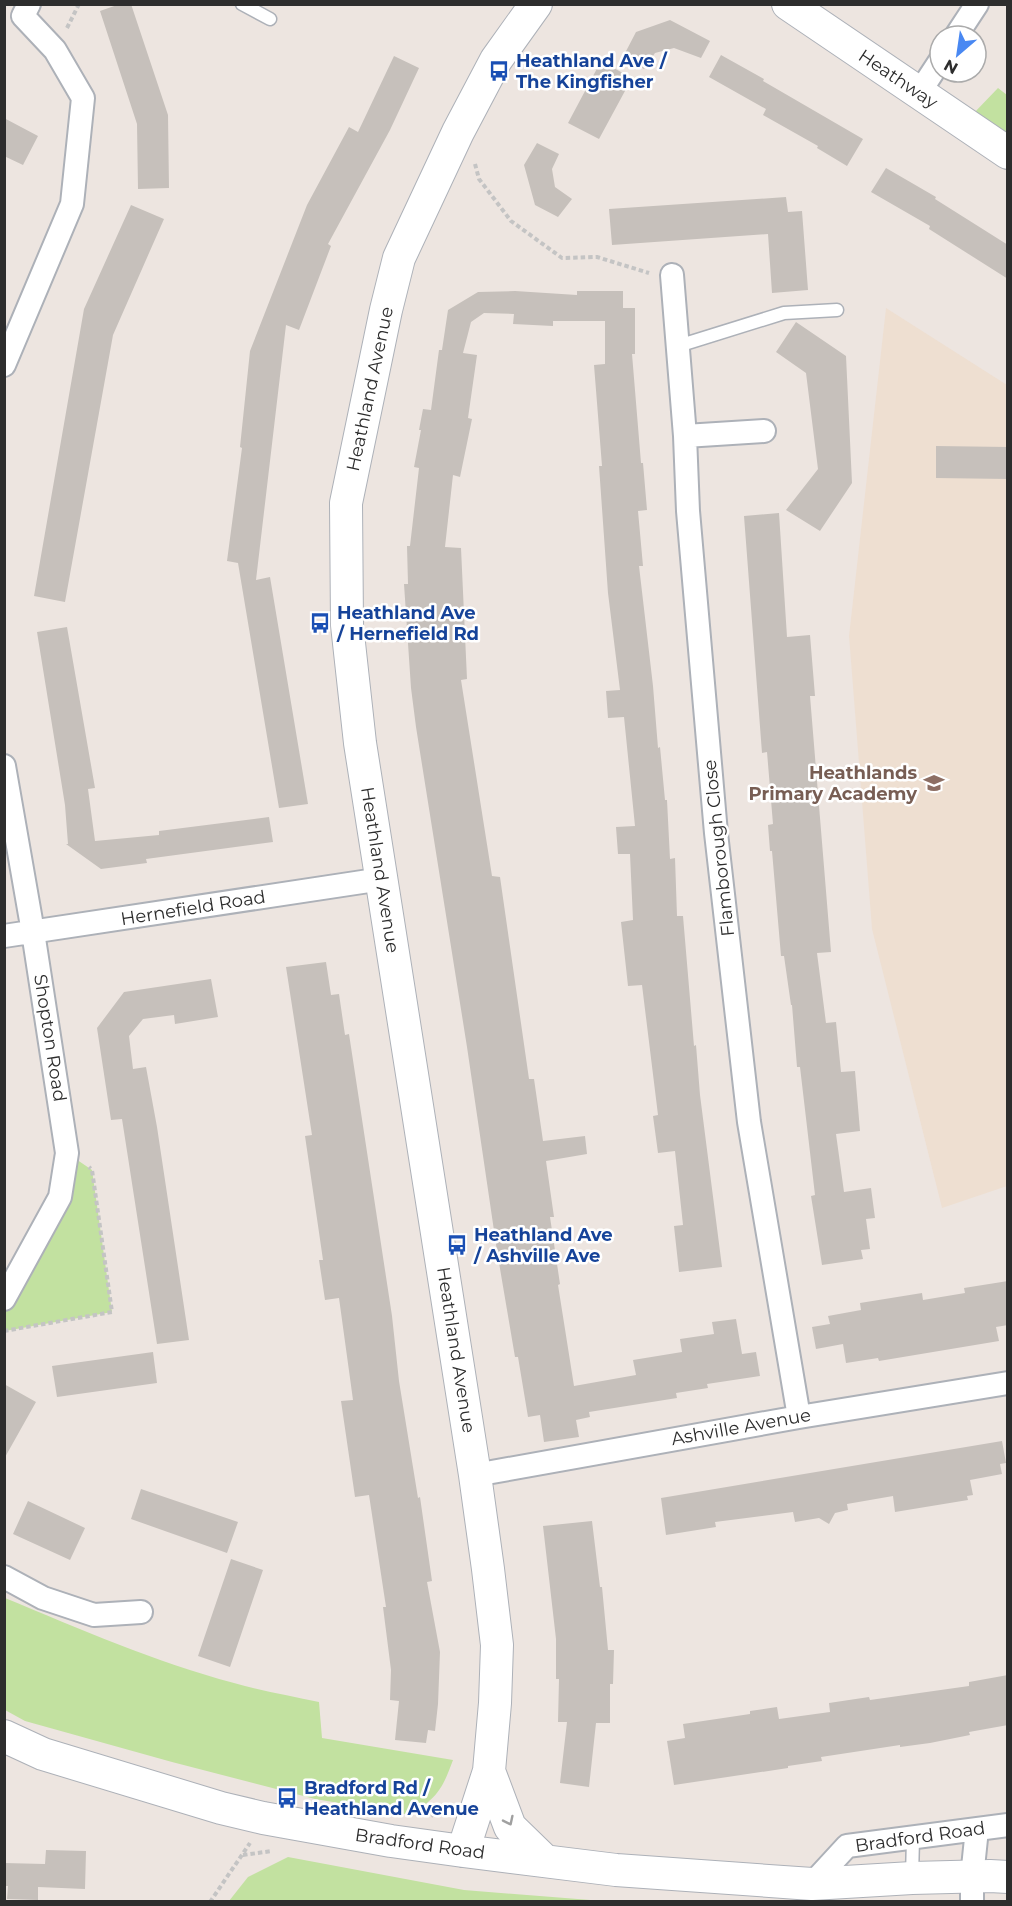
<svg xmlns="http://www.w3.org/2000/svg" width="1012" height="1906" font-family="Montserrat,sans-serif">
<rect width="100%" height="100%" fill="#ede5e0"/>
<!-- education -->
<path fill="#eedfd1" d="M 886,308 L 1007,385 L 1007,1186 L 942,1208 L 872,929 L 849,636 Z"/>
<!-- green -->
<path fill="#c2e1a0" d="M 998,88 L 1007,95 L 1007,137 L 973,114 Z
M 67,1153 L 92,1170 L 112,1312 L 5,1331 L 5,1299 Z
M 5,1598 C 80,1629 155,1662 234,1683 C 262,1691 291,1696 319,1702 L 322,1738 L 453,1760 C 442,1790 438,1796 411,1815 L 315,1799 L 172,1762 L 25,1721 L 5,1710 Z
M 288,1857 L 464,1890 L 603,1901 L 229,1901 L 248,1877 Z"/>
<!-- building -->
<path fill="#c6c0bb" d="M 120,4 L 131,4 L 168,115 L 169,188 L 138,189 L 137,124 L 100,11 Z
M 670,20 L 710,41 L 701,58 L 674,48 L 655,53 L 644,69 L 623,57 L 636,32 Z
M 721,55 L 764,79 L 763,81 L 863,139 L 847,166 L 817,148 L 818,146 L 763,115 L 766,109 L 709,77 Z
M 394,56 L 419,68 L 390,130 L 328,244 L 331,246 L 299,330 L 286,325 L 256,580 L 270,577 L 308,804 L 279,808 L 238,563 L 227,561 L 242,448 L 240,447 L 250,351 L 307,205 L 349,127 L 358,132 Z
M 601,61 L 632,78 L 599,139 L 568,123 Z
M 4,118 L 38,136 L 23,165 L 4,156 Z
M 537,143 L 559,154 L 552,169 L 555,187 L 572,199 L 558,217 L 535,205 L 524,165 Z
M 886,168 L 936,197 L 935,199 L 1008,245 L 1008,279 L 929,229 L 930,226 L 871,192 Z
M 786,197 L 788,212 L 802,211 L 808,290 L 772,293 L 768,234 L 612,245 L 609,209 Z
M 131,205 L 164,219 L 113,335 L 65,602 L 34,596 L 84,309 Z
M 515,291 L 577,295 L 577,291 L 623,291 L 623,308 L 635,308 L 635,354 L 632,354 L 641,463 L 643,463 L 647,510 L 638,511 L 643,566 L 639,566 L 653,686 L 658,748 L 660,747 L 665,800 L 667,800 L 670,859 L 675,858 L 677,916 L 683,916 L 694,1046 L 696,1045 L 700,1095 L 722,1267 L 679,1272 L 674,1226 L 683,1225 L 675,1151 L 658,1153 L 653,1116 L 658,1115 L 642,985 L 628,986 L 621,922 L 633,920 L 630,854 L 618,854 L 616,827 L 635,826 L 624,717 L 608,718 L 606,691 L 620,690 L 608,593 L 599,466 L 602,466 L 594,365 L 605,364 L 605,321 L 553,321 L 553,326 L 513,324 L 514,314 L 484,313 L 471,322 L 463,353 L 477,355 L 468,418 L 472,419 L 460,477 L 453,475 L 445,547 L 461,548 L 467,679 L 461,680 L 492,876 L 500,877 L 529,1079 L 534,1079 L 543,1141 L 585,1136 L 587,1154 L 546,1161 L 554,1217 L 550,1217 L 560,1284 L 558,1285 L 574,1386 L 636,1375 L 633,1360 L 682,1352 L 680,1339 L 714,1334 L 712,1322 L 736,1319 L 742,1354 L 756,1352 L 760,1376 L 707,1384 L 708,1388 L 676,1393 L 677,1398 L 589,1412 L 590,1417 L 576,1420 L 579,1437 L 544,1442 L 540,1415 L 528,1417 L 518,1357 L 515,1357 L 497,1251 L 467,1047 L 416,727 L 411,688 L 404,584 L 408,584 L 407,546 L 410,546 L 419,468 L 414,467 L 421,430 L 419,430 L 423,409 L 431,410 L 439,350 L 442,350 L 448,310 L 478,292 Z
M 796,322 L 846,356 L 852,483 L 820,531 L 786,510 L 818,469 L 806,373 L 776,352 Z
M 936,446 L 1008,447 L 1008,479 L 936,478 Z
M 779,513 L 787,637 L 810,635 L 815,696 L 810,696 L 831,952 L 817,953 L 826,1023 L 836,1022 L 841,1072 L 855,1071 L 860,1131 L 836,1134 L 844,1192 L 871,1188 L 875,1218 L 866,1219 L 870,1249 L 861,1250 L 863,1259 L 822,1265 L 811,1196 L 815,1195 L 800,1067 L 797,1067 L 792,1005 L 791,1005 L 784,956 L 781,956 L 772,851 L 770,851 L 768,825 L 773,824 L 767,752 L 762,753 L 744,516 Z
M 67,627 L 95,788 L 88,789 L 95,841 L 159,835 L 159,831 L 269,817 L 273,842 L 146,859 L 147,863 L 101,869 L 66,844 L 68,844 L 65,805 L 37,632 Z
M 326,962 L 331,995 L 339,994 L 345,1035 L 349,1034 L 392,1316 L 399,1381 L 418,1498 L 420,1497 L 432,1581 L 427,1582 L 440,1652 L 438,1704 L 435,1731 L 428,1730 L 426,1743 L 395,1740 L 399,1701 L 390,1700 L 391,1670 L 383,1607 L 386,1607 L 369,1495 L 355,1497 L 341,1401 L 353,1400 L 339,1298 L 325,1300 L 319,1260 L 323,1260 L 305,1136 L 312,1135 L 286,967 Z
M 211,979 L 218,1017 L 175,1024 L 174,1015 L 143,1019 L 129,1036 L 133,1069 L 146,1067 L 157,1127 L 189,1340 L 157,1344 L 122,1119 L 111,1120 L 97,1028 L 124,992 Z
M 1008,1281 L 1008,1325 L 996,1327 L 999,1341 L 879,1361 L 878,1358 L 846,1363 L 843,1344 L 816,1349 L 812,1327 L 830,1324 L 828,1316 L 861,1310 L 860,1303 L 922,1293 L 923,1300 L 965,1293 L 964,1288 Z
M 153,1352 L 157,1383 L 57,1397 L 52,1366 Z
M 4,1384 L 36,1402 L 4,1459 Z
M 1002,1441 L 1006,1463 L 1000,1464 L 1002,1474 L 970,1480 L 973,1495 L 967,1496 L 968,1500 L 895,1512 L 893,1496 L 847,1504 L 848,1510 L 835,1513 L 829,1524 L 819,1518 L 795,1522 L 793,1512 L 715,1522 L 716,1527 L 666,1535 L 661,1498 Z
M 141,1489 L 238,1522 L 227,1553 L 131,1519 Z
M 28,1501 L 85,1528 L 70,1560 L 13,1534 Z
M 592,1521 L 600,1587 L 602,1587 L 608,1650 L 614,1650 L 613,1684 L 610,1684 L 610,1723 L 596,1723 L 589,1787 L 560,1783 L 567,1722 L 558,1722 L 559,1679 L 556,1679 L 556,1639 L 543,1526 Z
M 231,1559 L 263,1570 L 230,1667 L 198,1656 Z
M 1008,1675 L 1008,1725 L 969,1732 L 970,1735 L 930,1743 L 900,1747 L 900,1745 L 821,1757 L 822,1761 L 788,1766 L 788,1768 L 674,1785 L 667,1741 L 685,1738 L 683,1724 L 750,1714 L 750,1711 L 777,1707 L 779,1719 L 830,1712 L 829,1703 L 869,1697 L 870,1700 L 969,1686 L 969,1682 Z
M 46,1850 L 86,1851 L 85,1889 L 38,1887 L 38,1900 L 7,1899 L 8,1886 L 4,1886 L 4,1863 L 45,1864 Z"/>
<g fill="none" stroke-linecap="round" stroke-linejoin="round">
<!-- lane casing -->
<g stroke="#adb1b8" stroke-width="15">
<path id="lane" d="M 242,4 L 270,19
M 678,346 L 784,313 L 837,310
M 912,1877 L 913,1838"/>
</g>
<!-- street casing -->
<g stroke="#adb1b8" stroke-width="26">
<path id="street" d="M 956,36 L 977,4
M 919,93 L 940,61
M 672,275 L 685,436 L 688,511 L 716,833 L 749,1122 L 799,1417
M 4,365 L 72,204 L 83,98 L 55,50 L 23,16 L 29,4
M 685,436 L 764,431
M 4,766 L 33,932 L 67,1153 L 60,1197 L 4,1299
M 4,936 L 382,879
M 475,1475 L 799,1417 L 1008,1383
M 4,1577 L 43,1598 L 94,1615 L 141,1612
M 812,1884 L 847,1846 L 1008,1825
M 972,1902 L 972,1877 L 977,1829"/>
</g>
<!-- secondary casing -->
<g stroke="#adb1b8" stroke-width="34">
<path id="secondary" d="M 788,4 L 1008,153
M 4,1736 L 43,1754 L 221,1808 L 263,1818 L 391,1841 L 463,1851 L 616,1870 L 812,1884 L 912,1878 L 990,1876 L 1008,1877
M 489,1771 L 510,1827 L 545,1861
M 463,1851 L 489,1771 L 495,1703 L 497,1645 L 488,1569 L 475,1475 L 360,743 L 347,625 L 346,503 L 386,310 L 399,258 L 458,132 L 496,60 L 536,4"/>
</g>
<!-- path -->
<path stroke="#c4c4c4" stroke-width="4" stroke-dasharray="4.5 3" stroke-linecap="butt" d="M 67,28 L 79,4
M 475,164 L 479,179 L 511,221 L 562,258 L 597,257 L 649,273
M 4,1331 L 112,1312 L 92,1170 L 89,1167
M 431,1816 L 445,1807
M 243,1855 L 272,1851
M 210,1902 L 250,1843"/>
<!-- lane -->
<use href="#lane" stroke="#fff" stroke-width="12"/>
<!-- street -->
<use href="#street" stroke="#fff" stroke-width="22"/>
<!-- secondary -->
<use href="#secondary" stroke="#fff" stroke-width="32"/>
</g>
<!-- one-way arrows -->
<defs><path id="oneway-chevron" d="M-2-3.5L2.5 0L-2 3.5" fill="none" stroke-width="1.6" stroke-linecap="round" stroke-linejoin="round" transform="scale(1.5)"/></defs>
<use stroke="#a0a0a0" href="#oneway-chevron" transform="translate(509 1821) rotate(64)"/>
<!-- icons -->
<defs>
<g id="bus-bare" transform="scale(1.62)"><path d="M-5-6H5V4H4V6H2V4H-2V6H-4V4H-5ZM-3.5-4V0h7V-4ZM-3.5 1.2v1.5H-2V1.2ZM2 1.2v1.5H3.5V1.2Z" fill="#1a4fb4" stroke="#fff" stroke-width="2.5" paint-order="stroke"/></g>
<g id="school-bare" transform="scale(1.62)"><path d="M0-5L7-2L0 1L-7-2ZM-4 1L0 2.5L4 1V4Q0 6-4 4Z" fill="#8d6e63" stroke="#fff" stroke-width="2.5" paint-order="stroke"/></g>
</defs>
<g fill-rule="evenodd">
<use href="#bus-bare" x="499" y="71"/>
<use href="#bus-bare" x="320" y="623"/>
<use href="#school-bare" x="934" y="783"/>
<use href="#bus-bare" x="457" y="1245"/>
<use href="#bus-bare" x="287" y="1798"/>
</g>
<g text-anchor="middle" stroke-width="5" stroke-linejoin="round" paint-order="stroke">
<!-- transit labels -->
<g font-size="18" font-weight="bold" fill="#164399" stroke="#fff" text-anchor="start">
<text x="516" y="67">Heathland Ave /<tspan x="516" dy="21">The Kingfisher</tspan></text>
<text x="337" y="619">Heathland Ave<tspan x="337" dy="21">/ Hernefield Rd</tspan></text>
<text x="474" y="1241">Heathland Ave<tspan x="474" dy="21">/ Ashville Ave</tspan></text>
<text x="304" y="1794">Bradford Rd /<tspan x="304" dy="21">Heathland Avenue</tspan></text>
</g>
<!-- street labels -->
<g font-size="18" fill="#2d2d2d" stroke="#fff">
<text transform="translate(898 79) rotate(34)" y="6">Heathway</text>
<text transform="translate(370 389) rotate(-78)" y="6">Heathland Avenue</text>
<text transform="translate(719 848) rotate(-96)" y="6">Flamborough Close</text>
<text transform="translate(380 870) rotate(81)" y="6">Heathland Avenue</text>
<text transform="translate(193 908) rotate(-9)" y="6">Hernefield Road</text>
<text transform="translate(50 1038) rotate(81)" y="6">Shopton Road</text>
<text transform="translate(456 1350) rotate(81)" y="6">Heathland Avenue</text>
<text transform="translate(741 1427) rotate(-10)" y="6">Ashville Avenue</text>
<text transform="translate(920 1837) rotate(-8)" y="6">Bradford Road</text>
<text transform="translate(420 1844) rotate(8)" y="6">Bradford Road</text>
</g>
<!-- education labels -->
<g font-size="18" font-weight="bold" fill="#785e54" stroke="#fff" text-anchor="end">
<text x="917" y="779">Heathlands<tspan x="917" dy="21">Primary Academy</tspan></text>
</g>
</g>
<!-- border -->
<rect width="1012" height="1906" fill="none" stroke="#2d2d2d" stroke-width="12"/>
<!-- north arrow -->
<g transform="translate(958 54) rotate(209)"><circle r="28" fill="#ffffff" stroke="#ababab" stroke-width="1.5"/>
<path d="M0-4.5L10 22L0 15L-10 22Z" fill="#4988f2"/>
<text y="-9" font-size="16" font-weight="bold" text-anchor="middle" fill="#2d2d2d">N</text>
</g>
</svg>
